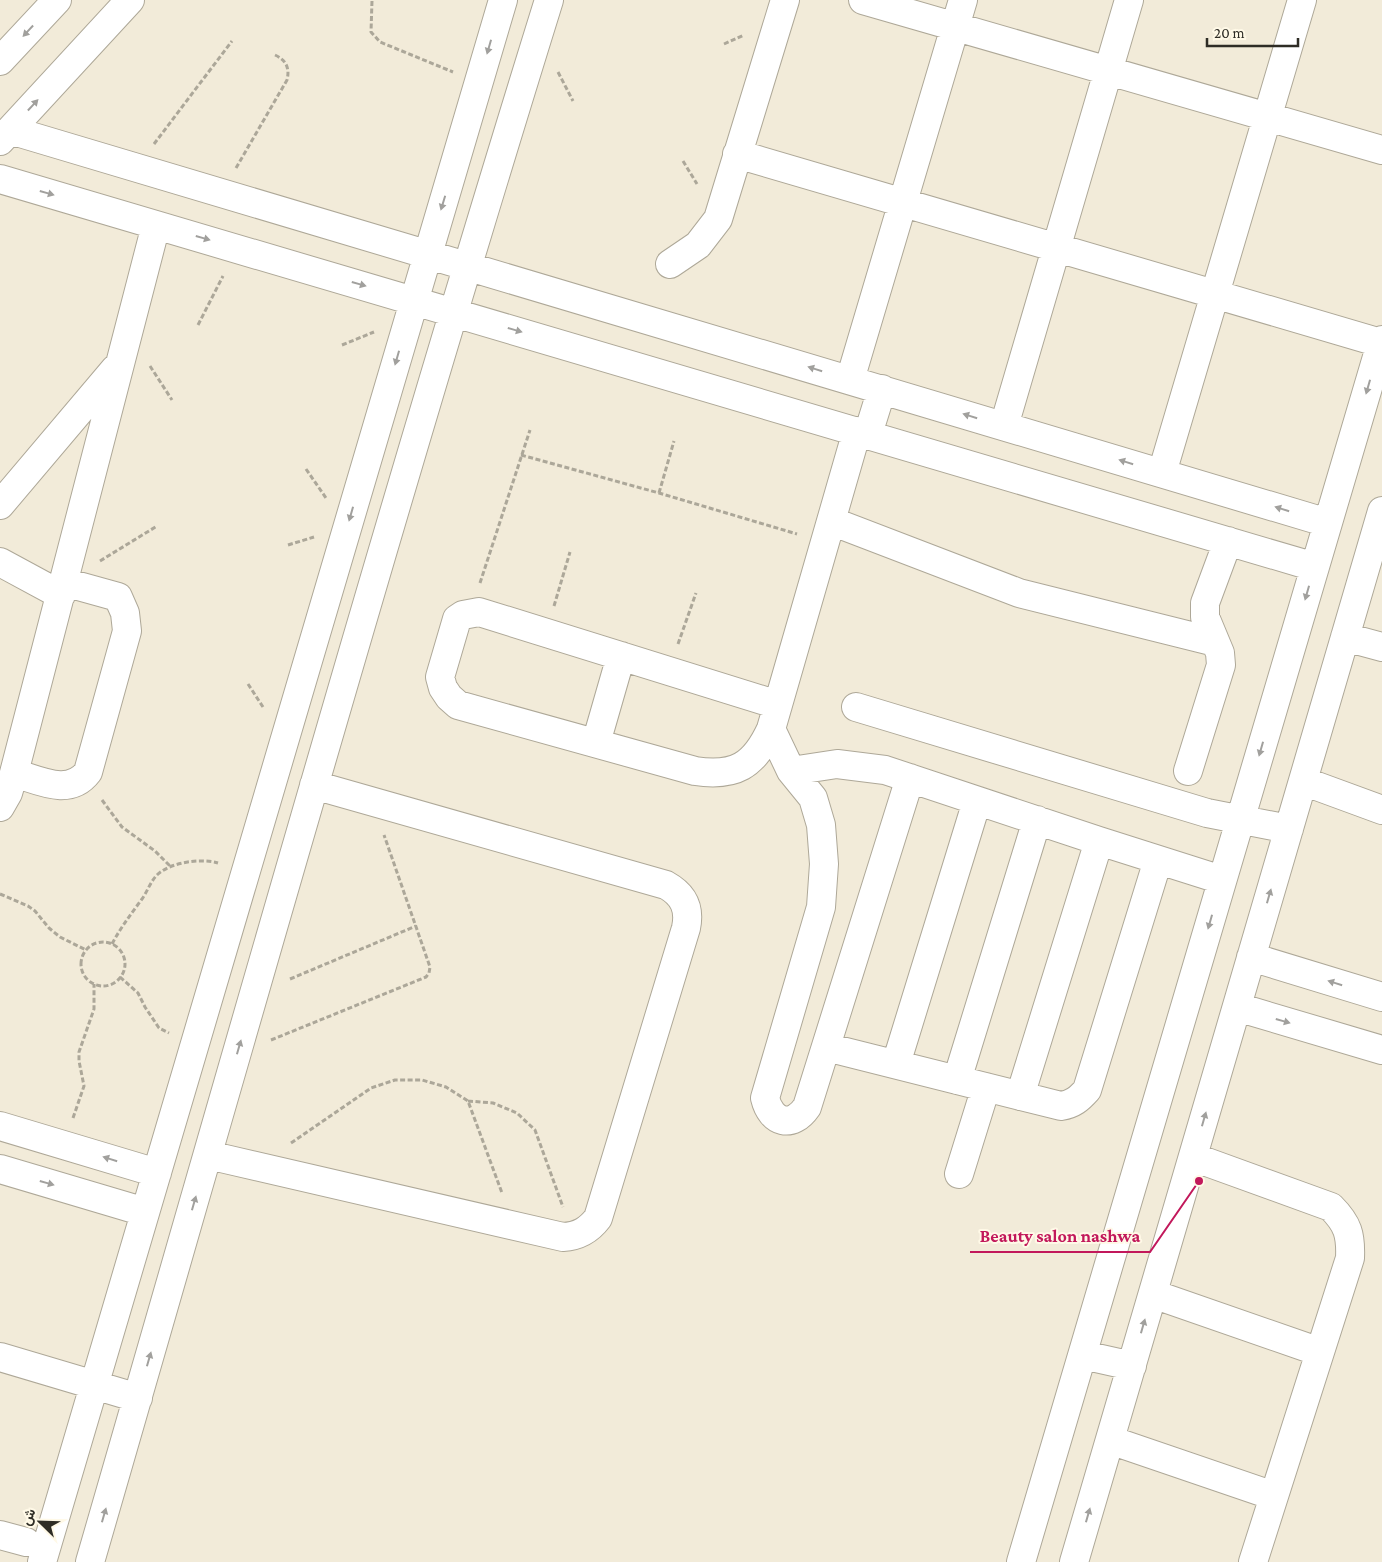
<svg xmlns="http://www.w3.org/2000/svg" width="1382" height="1562" font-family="'Crimson Pro',Vazirmatn,serif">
<rect width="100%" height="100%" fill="#f2ebd9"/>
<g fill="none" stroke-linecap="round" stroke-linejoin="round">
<!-- minor casing -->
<g stroke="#aea898" stroke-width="30">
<path id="minor" d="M 863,0 L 1382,150
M 0,61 L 57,0
M 10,130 L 1328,523
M 0,141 L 130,0
M 737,154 L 1381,343
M 0,179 L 1315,567
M 670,264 L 698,245 L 718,219 L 785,0
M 850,380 L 963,0
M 1004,426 L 1129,0
M 857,431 L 771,729 L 791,771 L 813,798 L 821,825 L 824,864 L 821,907 L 765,1098 C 771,1123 792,1129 807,1107 L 910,778
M 868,434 L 882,389
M 1162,473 L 1302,0
M 0,505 L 115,369
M 831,521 L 1019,593 L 1215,642
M 0,562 L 61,595
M 1345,637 L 1382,647
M 856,707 L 1207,813 L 1289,829
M 771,729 C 754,766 735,777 695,771 L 458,705 L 449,697 L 443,688 L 440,677 L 457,619 L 463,615 L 479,612 L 778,705
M 596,743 L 621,656
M 791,771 L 837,764 L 885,770 L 1099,841 L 1222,880
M 1188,771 L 1221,665 L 1220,653 L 1205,617 L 1205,603 L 1228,541
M 14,773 C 39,780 69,797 88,772 L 127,631 L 125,613 L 118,597 L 64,582
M 1303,781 L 1382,810
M 0,807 L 8,793 L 14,773 L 156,225
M 1251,957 L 1382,997
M 1237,1007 L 1382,1050
M 826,1047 L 1061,1106 C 1073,1104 1079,1099 1087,1090 L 1158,860
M 896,1064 L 977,801
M 957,1080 L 1037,820
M 1020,1096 L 1099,841
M 0,1126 L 157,1173
M 208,1155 L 563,1237 C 579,1236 589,1230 598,1218 L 686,928 C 690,909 684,895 666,885 L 314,785
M 1193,1157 L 1331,1207 C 1348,1224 1351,1235 1350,1258 L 1253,1562
M 0,1169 L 145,1212
M 959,1174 L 986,1087
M 1153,1294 L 1320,1352
M 1083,1355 L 1132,1366
M 0,1357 L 138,1398
M 1110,1440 L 1274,1496
M 0,1535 L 26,1542
M 42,1562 L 503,0
M 90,1562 C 241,1041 388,518 549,0
M 1021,1562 L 1382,340
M 1074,1562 L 1382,511"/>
</g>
<!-- path -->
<path stroke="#aca799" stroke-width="3" stroke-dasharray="5 2.5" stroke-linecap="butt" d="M 372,1 L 371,32 L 380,42 L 453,72
M 724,44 L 744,35
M 558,72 L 573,101
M 154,144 L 232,41
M 683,161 L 697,184
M 236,168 L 287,80 C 290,68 286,60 275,55
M 198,325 L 223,276
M 342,345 L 374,332
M 150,366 L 172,400
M 521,455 L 659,493 L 797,534
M 306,469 L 326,498
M 659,493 L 674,441
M 288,545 L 314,537
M 100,561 L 157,526
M 480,583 L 530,430
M 554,606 L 570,552
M 678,644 L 696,593
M 248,684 L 263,707
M 102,800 L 122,827 L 155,851 L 171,867
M 0,894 L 28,906 L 35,911 L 49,928 L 60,937 L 86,950
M81 964a22 22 0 1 1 44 0a22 22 0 1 1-44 0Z
M 112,944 C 121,927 131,914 142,899 C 147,892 150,883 156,876 C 169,862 201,858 218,863
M 120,977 L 138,993 L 145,1007 L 159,1028 L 169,1033
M 290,979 L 416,926
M 271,1040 L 426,977 L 429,973 L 430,967 L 384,835
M 468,1101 L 493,1103 L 517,1113 L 535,1130 L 563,1207
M 73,1118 L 84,1086 L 79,1061 L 79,1052 L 94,1009 L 94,984
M 291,1143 L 371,1088 L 395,1080 L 422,1080 L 446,1087 L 468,1101 L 502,1193"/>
<!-- minor -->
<use href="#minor" stroke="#fff" stroke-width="28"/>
</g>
<!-- one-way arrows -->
<defs><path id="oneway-solid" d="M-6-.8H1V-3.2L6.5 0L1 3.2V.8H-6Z" transform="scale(1.25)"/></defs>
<g fill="#a1a09d">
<use href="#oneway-solid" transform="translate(28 31) rotate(133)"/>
<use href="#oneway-solid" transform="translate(489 47) rotate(106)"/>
<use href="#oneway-solid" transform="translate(33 105) rotate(-47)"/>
<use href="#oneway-solid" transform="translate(47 193) rotate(16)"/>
<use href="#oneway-solid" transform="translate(443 203) rotate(107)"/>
<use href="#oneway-solid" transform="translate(203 238) rotate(16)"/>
<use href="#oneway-solid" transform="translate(359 284) rotate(16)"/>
<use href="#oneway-solid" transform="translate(515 330) rotate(16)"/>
<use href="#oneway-solid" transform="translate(397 358) rotate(106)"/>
<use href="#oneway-solid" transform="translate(815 369) rotate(-163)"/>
<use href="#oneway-solid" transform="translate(1368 387) rotate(106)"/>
<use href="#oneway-solid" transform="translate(970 416) rotate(-163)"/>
<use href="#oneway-solid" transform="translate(1126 462) rotate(-163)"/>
<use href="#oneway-solid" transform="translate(1282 509) rotate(-163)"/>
<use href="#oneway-solid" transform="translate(351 514) rotate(106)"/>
<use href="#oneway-solid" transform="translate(1307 593) rotate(106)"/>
<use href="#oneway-solid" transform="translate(1261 749) rotate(106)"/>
<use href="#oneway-solid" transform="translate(1269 896) rotate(-74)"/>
<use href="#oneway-solid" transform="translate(1210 922) rotate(106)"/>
<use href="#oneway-solid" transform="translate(1335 983) rotate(-163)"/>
<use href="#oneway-solid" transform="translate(1283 1021) rotate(16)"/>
<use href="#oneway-solid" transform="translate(239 1047) rotate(-74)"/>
<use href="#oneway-solid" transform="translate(1204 1119) rotate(-74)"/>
<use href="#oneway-solid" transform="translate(110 1159) rotate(-163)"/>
<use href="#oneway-solid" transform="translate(47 1183) rotate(16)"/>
<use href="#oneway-solid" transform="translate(194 1203) rotate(-74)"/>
<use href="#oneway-solid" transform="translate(1143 1326) rotate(-74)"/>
<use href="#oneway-solid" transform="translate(149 1359) rotate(-74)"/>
<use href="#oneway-solid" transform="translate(104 1515) rotate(-74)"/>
<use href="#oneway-solid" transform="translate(1088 1515) rotate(-74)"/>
</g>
<!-- callouts -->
<path fill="none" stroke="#c2185b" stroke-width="2" d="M1199 1181L1150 1252H970"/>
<circle fill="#c2185b" stroke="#fff9e7" stroke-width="2" cx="1199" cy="1181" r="5"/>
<g font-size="18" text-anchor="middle" font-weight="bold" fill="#c2185b" stroke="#fff9e7" stroke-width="4" stroke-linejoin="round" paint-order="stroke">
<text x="1060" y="1242">Beauty salon nashwa</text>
</g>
<!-- north arrow -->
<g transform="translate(40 1522) rotate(293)" stroke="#fff9e7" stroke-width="4" paint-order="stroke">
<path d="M0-4L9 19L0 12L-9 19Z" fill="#2e2c25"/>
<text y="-8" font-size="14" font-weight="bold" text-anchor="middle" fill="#2e2c25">ش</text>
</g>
<!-- scale -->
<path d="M1207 38v8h91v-8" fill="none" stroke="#2e2c25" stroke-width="2.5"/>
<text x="1214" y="38" font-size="15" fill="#2e2c25" stroke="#fff9e7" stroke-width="4" paint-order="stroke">20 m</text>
</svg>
